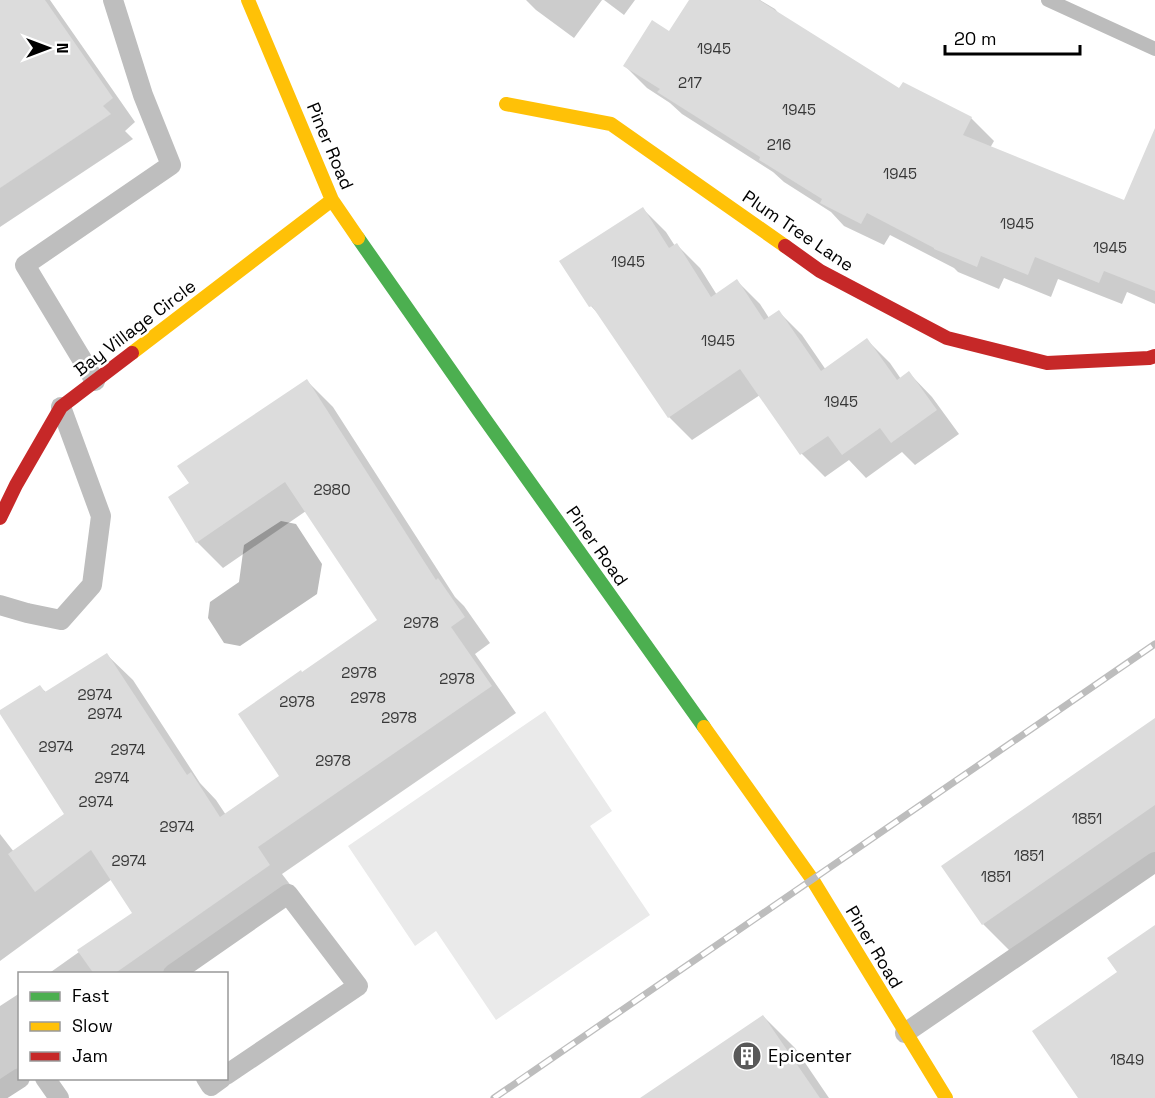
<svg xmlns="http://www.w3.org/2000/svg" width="1155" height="1098" font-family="'Space Grotesk',sans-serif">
<rect width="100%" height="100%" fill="#fff"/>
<!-- green -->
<path fill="#eaeaea" d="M 545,711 L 612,811 L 590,826 L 650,915 L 496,1020 L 436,931 L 415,946 L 348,846 Z"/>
<!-- water -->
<path fill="#bcbcbc" d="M 281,521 L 296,524 L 322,564 L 317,594 L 240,646 L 224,643 L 208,618 L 210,602 L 239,582 L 244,545 Z"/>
<!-- shadow -->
<path fill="#0003" d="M 0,0 L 50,0 L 135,122 L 125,131 L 133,139 L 0,227 Z
M 526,0 L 602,0 L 574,38 L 536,10 Z
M 604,0 L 635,0 L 624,15 Z
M 691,0 L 760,0 L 775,9 L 780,15 L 900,91 L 971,118 L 994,141 L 990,148 L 1125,202 L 1155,180 L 1155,304 L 1127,292 L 1122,304 L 1058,279 L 1051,297 L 1004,278 L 999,289 L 958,272 L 954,268 L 890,235 L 884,245 L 844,226 L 831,212 L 784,182 L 773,172 L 682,114 L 670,103 L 647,88 L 625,66 L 670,33 Z
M 643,209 L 666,232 L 675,246 L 677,245 L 700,268 L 717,295 L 737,281 L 760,304 L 769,318 L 779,312 L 802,335 L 826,370 L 867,340 L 890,363 L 901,379 L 909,373 L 932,397 L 959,434 L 915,465 L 902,452 L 866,478 L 849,460 L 825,477 L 802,454 L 760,395 L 692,440 L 669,417 L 603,319 L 591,306 Z
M 307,381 L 333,407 L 455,597 L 464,606 L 490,643 L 475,654 L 516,713 L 282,874 L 295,891 L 177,974 L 48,974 L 134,913 L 112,879 L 0,961 L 0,834 L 14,852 L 66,814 L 40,687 L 47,693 L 107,655 L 133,680 L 200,783 L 216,800 L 226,815 L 282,776 L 303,674 L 379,621 L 306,511 L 223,568 L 197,542 L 170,498 L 191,484 Z
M 1155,720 L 1155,858 L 1014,955 L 983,924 Z
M 20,993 L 20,1078 L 0,1094 L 0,1006 Z
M 763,1016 L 795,1048 L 829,1098 L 643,1098 Z"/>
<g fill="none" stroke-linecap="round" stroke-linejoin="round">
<!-- stream -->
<path stroke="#bcbcbc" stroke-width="14" d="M 1048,0 L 1155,49"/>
</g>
<!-- building -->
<path fill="#dcdcdc" d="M 0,0 L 45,0 L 113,98 L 103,106 L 111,114 L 0,188 Z
M 689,0 L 759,0 L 899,88 L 903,82 L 972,117 L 963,135 L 1124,200 L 1155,128 L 1155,291 L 1104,271 L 1099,283 L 1035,257 L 1028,275 L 981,256 L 977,267 L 934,249 L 934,248 L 867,213 L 861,224 L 820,203 L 822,199 L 759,160 L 760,157 L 657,92 L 660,89 L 623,66 L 652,20 L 669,31 Z
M 643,207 L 669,248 L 677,243 L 711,297 L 737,279 L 764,320 L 779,310 L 821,371 L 867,338 L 897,380 L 909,371 L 937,410 L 891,443 L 880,428 L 842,455 L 828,436 L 800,455 L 740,369 L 668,418 L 592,306 L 589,307 L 559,261 Z
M 307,379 L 436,580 L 438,578 L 465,617 L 451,627 L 492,686 L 258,847 L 270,865 L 114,974 L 94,974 L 77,950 L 132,913 L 91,850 L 35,892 L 8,854 L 64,814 L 0,714 L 0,710 L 40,685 L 45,692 L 107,653 L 187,775 L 191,772 L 220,817 L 279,776 L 238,714 L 301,670 L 302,672 L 377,620 L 285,482 L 196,543 L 168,497 L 189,483 L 177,466 Z
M 1155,718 L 1155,805 L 982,925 L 941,866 Z
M 1155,925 L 1155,1098 L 1078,1098 L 1032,1031 L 1117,972 L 1107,958 Z
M 763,1015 L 820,1098 L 640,1098 Z"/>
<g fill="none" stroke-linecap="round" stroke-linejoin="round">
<!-- lane -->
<path stroke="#bebebe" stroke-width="20" d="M 95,381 L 25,265 L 171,165 L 143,95 L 113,0
M 0,605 L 27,613 L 61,620 L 92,585 L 101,516 L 61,407
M 173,974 L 288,894 L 358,986 L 226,1075
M 905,1033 L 1155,862
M 45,1078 L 59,1098
M 206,1078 L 211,1086 L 222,1078
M 0,1091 L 20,1078"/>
<!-- fast -->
<path stroke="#4caf50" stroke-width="14" d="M 358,238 L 479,411 L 704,727"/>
<!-- slow -->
<path stroke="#ffc107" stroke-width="14" d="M 248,0 L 332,200 L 358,238
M 506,104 L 611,124 L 785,246
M 132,353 L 332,200
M 704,727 L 812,879 L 946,1098"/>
<!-- jam -->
<path stroke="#c62828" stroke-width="14" d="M 785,246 L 820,271 L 947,338 L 1047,363 L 1149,358 L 1155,356
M 0,518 L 16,485 L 61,407 L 132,353"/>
<!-- rail casing -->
<g stroke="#bdbdbd" stroke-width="7">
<path id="rail" d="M 494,1098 L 1155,644"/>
</g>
<!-- rail -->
<use href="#rail" stroke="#fff" stroke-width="4.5" stroke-dasharray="14" stroke-linecap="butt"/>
</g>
<!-- icons -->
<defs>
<g id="building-disc" transform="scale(1.5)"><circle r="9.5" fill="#595959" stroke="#fff"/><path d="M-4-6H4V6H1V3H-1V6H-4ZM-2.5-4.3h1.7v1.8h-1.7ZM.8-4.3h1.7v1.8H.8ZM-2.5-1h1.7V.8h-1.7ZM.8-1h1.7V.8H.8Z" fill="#fff"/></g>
</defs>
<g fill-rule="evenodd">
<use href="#building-disc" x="747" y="1056"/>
</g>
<g text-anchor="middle" stroke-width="5" stroke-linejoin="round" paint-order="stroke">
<!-- number labels -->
<g font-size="15" fill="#373737">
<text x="714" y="54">1945</text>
<text x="690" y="88">217</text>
<text x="799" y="115">1945</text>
<text x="779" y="150">216</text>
<text x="900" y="179">1945</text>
<text x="1017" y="229">1945</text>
<text x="1110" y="253">1945</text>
<text x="628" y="267">1945</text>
<text x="718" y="346">1945</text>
<text x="841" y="407">1945</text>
<text x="332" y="495">2980</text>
<text x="421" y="628">2978</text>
<text x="359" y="678">2978</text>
<text x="457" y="684">2978</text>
<text x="95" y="700">2974</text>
<text x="368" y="703">2978</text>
<text x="297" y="707">2978</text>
<text x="105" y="719">2974</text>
<text x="399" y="723">2978</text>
<text x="56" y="752">2974</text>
<text x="128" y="755">2974</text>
<text x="333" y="766">2978</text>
<text x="112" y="783">2974</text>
<text x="96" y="807">2974</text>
<text x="1087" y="824">1851</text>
<text x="177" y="832">2974</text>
<text x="1029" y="861">1851</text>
<text x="129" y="866">2974</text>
<text x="996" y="882">1851</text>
<text x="1127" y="1065">1849</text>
</g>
<!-- street labels -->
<g font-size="18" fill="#000" stroke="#fff">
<text transform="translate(330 146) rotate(67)" y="6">Piner Road</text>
<text transform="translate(798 231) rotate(34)" y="6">Plum Tree Lane</text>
<text transform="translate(135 328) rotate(-37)" y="6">Bay Village Circle</text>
<text transform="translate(597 546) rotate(55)" y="6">Piner Road</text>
<text transform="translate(874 947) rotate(59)" y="6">Piner Road</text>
</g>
<!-- poi labels -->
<g font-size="18" fill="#000" stroke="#fff" text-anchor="start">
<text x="768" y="1062">Epicenter</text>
</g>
</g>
<!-- legend -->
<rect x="18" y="972" width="210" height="108" fill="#ffffff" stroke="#999999" stroke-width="1.5"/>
<rect x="30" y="992" width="30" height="9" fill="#4caf50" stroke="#999999" stroke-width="1.5"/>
<text x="72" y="1002" font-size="18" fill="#000000">Fast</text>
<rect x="30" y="1022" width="30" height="9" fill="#ffc107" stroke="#999999" stroke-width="1.5"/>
<text x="72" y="1032" font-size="18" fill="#000000">Slow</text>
<rect x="30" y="1052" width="30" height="9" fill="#c62828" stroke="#999999" stroke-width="1.5"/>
<text x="72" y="1062" font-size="18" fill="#000000">Jam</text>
<!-- north arrow -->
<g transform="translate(48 48) rotate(90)" stroke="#ffffff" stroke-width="4.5" paint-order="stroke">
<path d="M0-4.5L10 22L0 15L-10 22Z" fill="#000000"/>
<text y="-9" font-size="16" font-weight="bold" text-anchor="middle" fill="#000000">N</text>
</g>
<!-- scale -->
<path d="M945 45v9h135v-9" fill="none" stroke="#000000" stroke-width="3"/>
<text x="954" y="45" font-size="18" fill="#000000" stroke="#ffffff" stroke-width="4.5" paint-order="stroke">20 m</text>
</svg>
